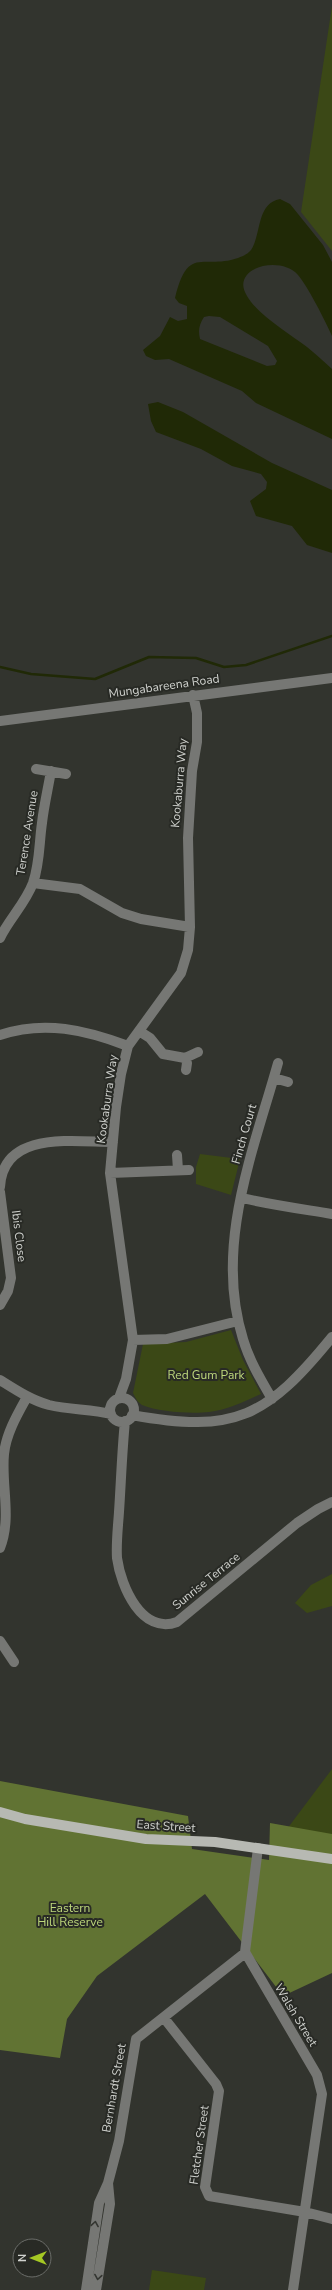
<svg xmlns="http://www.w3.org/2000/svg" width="332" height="2290" font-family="'Nunito Sans',sans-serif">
<rect width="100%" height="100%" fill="#32342e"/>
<!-- green -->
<path fill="#3b4816" d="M 332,6 L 332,251 L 301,212 Z
M 200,1154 L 240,1159 L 231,1195 L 196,1184 L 196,1167 Z
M 231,1330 L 243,1360 L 261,1394 C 245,1401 227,1410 209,1412 C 192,1414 158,1412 142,1405 C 138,1403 135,1397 133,1393 L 143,1344 L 186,1342 Z
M 332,1574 L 332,1606 L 307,1613 L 295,1603 L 311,1585 Z
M 332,1769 L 332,1835 L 287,1829 Z
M 152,2270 L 206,2278 L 204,2290 L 149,2290 Z"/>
<!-- forest -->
<path fill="#617333" d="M 0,1781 L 188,1816 L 192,1849 L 269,1860 L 270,1823 L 332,1834 L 332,1973 L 283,1996 L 205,1894 L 97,1976 L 67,2019 L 60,2058 L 0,2050 Z"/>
<!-- water -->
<path fill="#202906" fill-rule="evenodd" d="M 280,199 L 290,204 L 323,245 L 332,262 L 332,336 C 326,322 307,285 298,275 C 281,255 229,267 247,296 C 257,314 290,334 307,347 C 316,354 324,362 332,369 L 332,439 L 256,403 L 242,391 L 169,359 L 155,360 L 146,356 L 143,350 L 160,336 L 170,317 L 178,321 L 187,319 L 187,306 L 179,303 L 175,298 C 188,244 203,270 238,258 C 243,256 248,254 251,250 C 262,233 256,204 280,199 ZM 209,316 L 220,317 L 268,346 L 277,361 L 275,365 L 267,366 L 200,339 C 198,330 199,325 204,317 Z
M 158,402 L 183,412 L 272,463 L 332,490 L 332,553 L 307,545 L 292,526 L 256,516 L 250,501 L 266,489 L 267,482 L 261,474 L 232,466 L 201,449 L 156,432 L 151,421 L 148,404 Z"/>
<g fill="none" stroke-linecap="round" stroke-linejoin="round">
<!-- stream -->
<path stroke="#202906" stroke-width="2.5" d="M 0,667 L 31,674 L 95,679 L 149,657 L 196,658 L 224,667 L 246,665 L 332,636"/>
<!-- minor -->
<path stroke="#767774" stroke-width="10" d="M 0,721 L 332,678
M 36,769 L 66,774
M 33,883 L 80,889 L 122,913 L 141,919 L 190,927
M 0,938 C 9,919 25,904 33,883 C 40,863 39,843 42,823 C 44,805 48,789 51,771
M 139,1031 L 150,1038 L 163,1054 L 185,1058 L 187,1063 L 186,1070
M 0,1035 C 44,1020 86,1030 128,1046
M 185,1058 L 198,1052
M 274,1078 L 288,1082
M 177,1155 L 178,1170
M 110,1173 L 189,1170
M 0,1187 C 3,1130 74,1142 113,1142
M 0,1192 L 11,1278 L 8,1291 L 0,1305
M 242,1198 C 272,1205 302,1209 332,1214
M 133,1340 L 167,1339 L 238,1321
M 0,1380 C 16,1390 31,1400 49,1405 C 70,1410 91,1409 111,1414
M 119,1398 L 126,1379 L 133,1340 L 110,1173 L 116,1107 L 121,1074 L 128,1046 L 181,973 L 188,950 L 190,927 L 188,838 L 192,771 L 197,742 L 197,713 L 193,695
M110 1410a12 12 0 1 1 24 0a12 12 0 1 1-24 0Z
M 272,1399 C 261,1380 249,1360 243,1339 C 214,1246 253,1152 278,1063
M 132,1415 C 235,1434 267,1417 332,1337
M 125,1421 C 122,1451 121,1482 119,1512 C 118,1527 116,1543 117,1558 C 121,1587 142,1635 177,1622 L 297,1523 L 318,1509 L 332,1502
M 0,1548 C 12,1517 1,1486 4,1454 C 6,1434 17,1415 27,1397
M 0,1641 L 14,1662
M 258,1848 L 245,1952 L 317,2075 L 322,2094 L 293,2290
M 164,2018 L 216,2084 L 219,2091 L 205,2187 L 209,2196 L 305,2212 L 332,2219
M 86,2290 L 99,2203 L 108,2183 L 119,2141 L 136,2039 L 245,1953
M 96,2290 L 110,2204 L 108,2183"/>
<!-- major -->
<path stroke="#b7b9b3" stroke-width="10" d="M 0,1812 L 25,1819 L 146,1839 L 215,1842 L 332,1859"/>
</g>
<!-- one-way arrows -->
<defs><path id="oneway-chevron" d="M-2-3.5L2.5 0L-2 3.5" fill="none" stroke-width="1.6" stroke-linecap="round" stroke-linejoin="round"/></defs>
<g stroke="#343631">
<use href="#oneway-chevron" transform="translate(95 2224) rotate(-81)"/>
<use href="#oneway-chevron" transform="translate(98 2277) rotate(99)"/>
</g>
<g text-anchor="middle" stroke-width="4" stroke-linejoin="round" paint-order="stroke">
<!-- street labels -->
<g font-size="12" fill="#d0d2ce" stroke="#282a25">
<text transform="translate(164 686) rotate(-8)" y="4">Mungabareena Road</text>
<text transform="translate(179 783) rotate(-85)" y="4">Kookaburra Way</text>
<text transform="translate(27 833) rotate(-81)" y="4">Terence Avenue</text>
<text transform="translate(107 1099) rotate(-82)" y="4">Kookaburra Way</text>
<text transform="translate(244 1134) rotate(-74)" y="4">Finch Court</text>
<text transform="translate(19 1236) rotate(83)" y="4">Ibis Close</text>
<text transform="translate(206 1581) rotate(-39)" y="4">Sunrise Terrace</text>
<text transform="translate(166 1826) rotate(4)" y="4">East Street</text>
<text transform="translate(296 2015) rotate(59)" y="4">Walsh Street</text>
<text transform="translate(114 2088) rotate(-80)" y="4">Bernhardt Street</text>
<text transform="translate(199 2145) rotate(-82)" y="4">Fletcher Street</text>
</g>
<!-- park labels -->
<g font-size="12" fill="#bed87c" stroke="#282a25">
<text x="206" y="1379">Red Gum Park</text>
<text x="70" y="1912">Eastern<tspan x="70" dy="14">Hill Reserve</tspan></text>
</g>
</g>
<!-- north arrow -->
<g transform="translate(32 2258) rotate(270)"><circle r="19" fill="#282a25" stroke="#6b6d69"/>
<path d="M0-3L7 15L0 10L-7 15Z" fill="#a5c824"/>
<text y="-6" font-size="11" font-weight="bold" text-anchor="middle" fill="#d0d2ce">N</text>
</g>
</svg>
